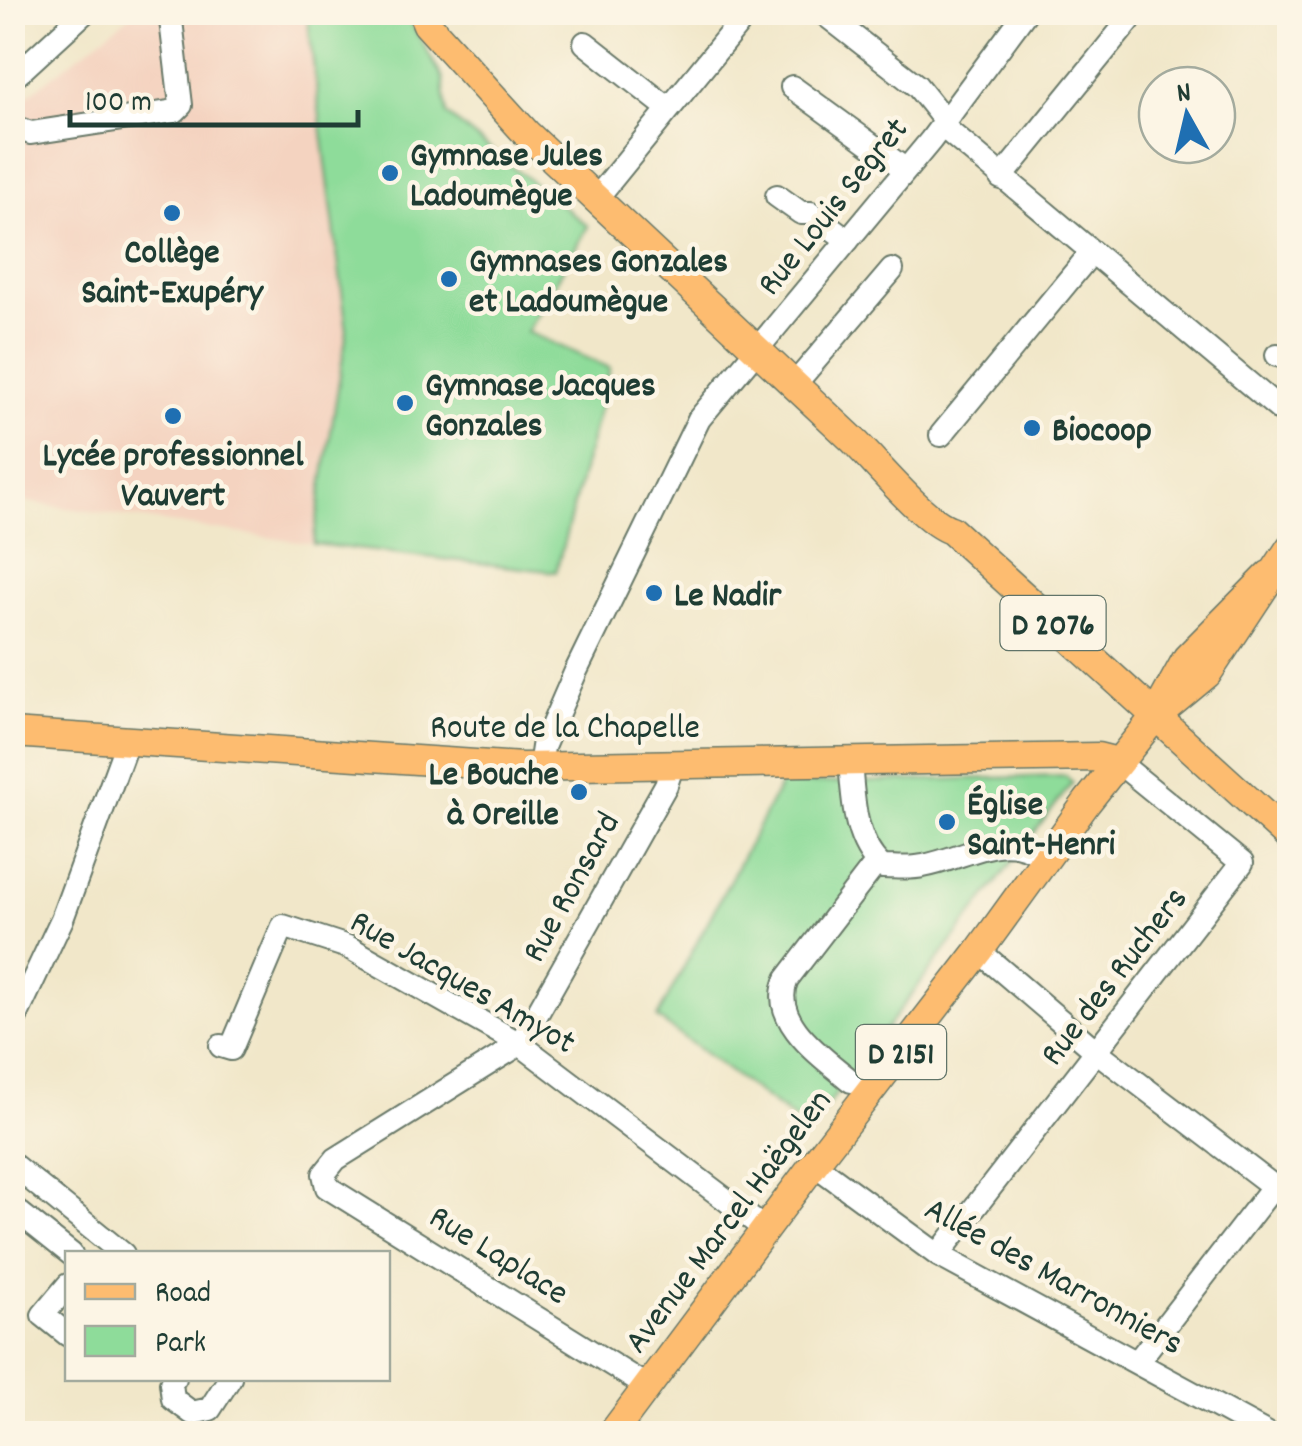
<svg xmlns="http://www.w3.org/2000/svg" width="1302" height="1446" font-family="Dekko,sans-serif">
<rect width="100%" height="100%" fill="#fcf5e5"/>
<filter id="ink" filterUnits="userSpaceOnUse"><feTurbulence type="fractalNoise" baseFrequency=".01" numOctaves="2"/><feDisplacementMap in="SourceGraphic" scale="20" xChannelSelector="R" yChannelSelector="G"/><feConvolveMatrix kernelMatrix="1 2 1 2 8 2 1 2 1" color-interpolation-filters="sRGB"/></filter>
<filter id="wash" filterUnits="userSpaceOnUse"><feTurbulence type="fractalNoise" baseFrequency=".0048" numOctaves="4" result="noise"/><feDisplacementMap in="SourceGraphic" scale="40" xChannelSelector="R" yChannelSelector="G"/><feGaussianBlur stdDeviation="2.25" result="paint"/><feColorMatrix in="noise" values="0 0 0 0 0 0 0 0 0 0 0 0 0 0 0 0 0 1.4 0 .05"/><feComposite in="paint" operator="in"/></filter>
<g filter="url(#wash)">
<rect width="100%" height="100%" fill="#f1e7c9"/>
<!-- built -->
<path fill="#f4d3c0" d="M 134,13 L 307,13 L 347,331 L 313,544 L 13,500 L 12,139 L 20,137 L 15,105 Z"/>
<!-- green -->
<path fill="#8edc9a" stroke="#568c67" stroke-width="2.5" d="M 307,13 L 392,13 L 394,17 L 410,21 L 443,79 L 447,115 L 588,226 L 527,332 L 610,368 L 556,572 L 313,544 L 347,331 Z
M 1066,776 L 1072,783 L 809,1130 L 657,1018 L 781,784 Z"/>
</g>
<g filter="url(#ink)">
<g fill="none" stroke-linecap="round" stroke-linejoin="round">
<!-- minor casing -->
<g stroke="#687868" stroke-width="26">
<path id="minor" d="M 822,12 L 917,86 L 945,121
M 585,43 L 669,109
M 12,79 L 85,12
M 792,87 L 906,170
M 941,125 L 1290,418
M 12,127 L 31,133 L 175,111 L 181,105 L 170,12
M 1001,178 L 1136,12
M 777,196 L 801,213 L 811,213 L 848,240
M 595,200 L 748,12
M 1277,355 L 1290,358
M 794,385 L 892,270
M 941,435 L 1092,252
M 850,760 C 853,796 853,841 882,867 C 895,867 910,869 923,866 C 968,858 1004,826 1046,859
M 540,767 L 543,747 L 576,671 L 699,419 L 931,140 L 1026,12
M 979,951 L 1096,1051 L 1290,1199
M 12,1025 L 62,919 L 127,742
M 221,1046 L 231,1049 L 283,926 L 348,947 L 520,1044 L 766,1230
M 851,1081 C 824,1058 768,1021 787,979 L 877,862
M 12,1164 L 123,1254
M 814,1164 L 938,1255 L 1268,1434
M 12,1207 L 71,1254
M 938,1255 L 1242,863 L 1118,762
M 68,1285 L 43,1315 L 68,1335
M 1138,1361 L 1273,1187
M 175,1378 L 171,1383 L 173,1399 L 192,1413 L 210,1409 L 230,1378
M 646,1386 L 327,1187 L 324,1174 L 336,1159 L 520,1044 L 666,785 L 673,764"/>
</g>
<!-- major casing -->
<g stroke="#687868" stroke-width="31">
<path id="major" d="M 422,12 L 427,24 L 526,133 L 851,438 C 874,460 924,522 951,530 L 1290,838
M 1167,707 L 1207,674 L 1290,548
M 12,733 L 522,767 L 1098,757 L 1118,762
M 612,1434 L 814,1164 L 979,951 L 1087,802 L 1154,718 L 1187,658 L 1269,575"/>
</g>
<!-- minor -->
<use href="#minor" stroke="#fff" stroke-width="22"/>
<!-- major -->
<use href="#major" stroke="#fdbc70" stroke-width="28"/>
</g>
</g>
<!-- markers -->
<g fill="#1f6fb2" stroke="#fcf5e5" stroke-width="4">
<circle cx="390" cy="173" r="10"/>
<circle cx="172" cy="213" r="10"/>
<circle cx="449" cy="279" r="10"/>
<circle cx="405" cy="403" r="10"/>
<circle cx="173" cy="416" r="10"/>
<circle cx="1032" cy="428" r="10"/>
<circle cx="654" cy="593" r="10"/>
<circle cx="579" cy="792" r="10"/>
<circle cx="947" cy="822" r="10"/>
</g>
<g text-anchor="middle" stroke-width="9" stroke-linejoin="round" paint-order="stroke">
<!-- shield labels -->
<g fill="#fcf5e5" stroke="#617469" stroke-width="2.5">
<rect x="1000.5" y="596" width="105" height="54" rx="8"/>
<rect x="856" y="1025" width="90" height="54" rx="8"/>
</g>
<g font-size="32" font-weight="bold" fill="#1f3d34">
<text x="1053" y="634">D 2076</text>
<text x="901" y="1063">D 2151</text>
</g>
<!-- poi labels -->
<g font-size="35" font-weight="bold" fill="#1f3d34" stroke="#fcf5e5" text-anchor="start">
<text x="410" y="165">Gymnase Jules<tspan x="410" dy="40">Ladoumègue</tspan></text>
<text x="172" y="262" text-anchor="middle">Collège<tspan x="172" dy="40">Saint-Exupéry</tspan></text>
<text x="469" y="271">Gymnases Gonzales<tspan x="469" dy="40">et Ladoumègue</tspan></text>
<text x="425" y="395">Gymnase Jacques<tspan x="425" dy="40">Gonzales</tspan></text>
<text x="1052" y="440">Biocoop</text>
<text x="173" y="465" text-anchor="middle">Lycée professionnel<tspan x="173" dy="40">Vauvert</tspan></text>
<text x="674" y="605">Le Nadir</text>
<text x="559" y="784" text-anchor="end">Le Bouche<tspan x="559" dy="40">à Oreille</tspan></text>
<text x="967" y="814">Église<tspan x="967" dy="40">Saint-Henri</tspan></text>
</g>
<!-- street labels -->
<g font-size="35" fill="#1f3d34" stroke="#fcf5e5">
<text transform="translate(831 205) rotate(-51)" y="12">Rue Louis Segret</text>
<text x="565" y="737">Route de la Chapelle</text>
<text transform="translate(569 886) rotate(-61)" y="12">Rue Ronsard</text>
<text transform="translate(1112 975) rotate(-52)" y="12">Rue des Ruchers</text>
<text transform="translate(464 980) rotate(30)" y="12">Rue Jacques Amyot</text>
<text transform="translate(726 1220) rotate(-53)" y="12">Avenue Marcel Haëgelen</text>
<text transform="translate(500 1253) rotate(32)" y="12">Rue Laplace</text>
<text transform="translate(1055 1274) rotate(29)" y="12">Allée des Marronniers</text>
</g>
</g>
<!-- margin -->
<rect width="1302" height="1446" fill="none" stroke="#fcf5e5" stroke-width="50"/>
<!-- legend -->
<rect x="65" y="1251" width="325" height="130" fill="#fcf5e5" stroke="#a4ab9e" stroke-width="2.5"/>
<rect x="85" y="1284" width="50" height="15" fill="#fdbc70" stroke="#a4ab9e" stroke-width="2.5"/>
<text x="155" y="1301" font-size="30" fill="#1f3d34">Road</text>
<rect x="85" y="1326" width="50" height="30" fill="#8edc9a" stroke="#a4ab9e" stroke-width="2.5"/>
<text x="155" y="1351" font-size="30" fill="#1f3d34">Park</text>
<!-- north arrow -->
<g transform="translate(1187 115) rotate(352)"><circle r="48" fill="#fcf5e5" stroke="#a4ab9e" stroke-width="2.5"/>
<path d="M0-8L18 38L0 25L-18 38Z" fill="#1f6fb2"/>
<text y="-15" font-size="28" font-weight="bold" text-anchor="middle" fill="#1f3d34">N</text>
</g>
<!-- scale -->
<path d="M70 110v15h288v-15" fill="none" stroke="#1f3d34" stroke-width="5"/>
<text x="85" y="110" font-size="30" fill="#1f3d34" stroke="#fcf5e5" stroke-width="8" paint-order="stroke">100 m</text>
</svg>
